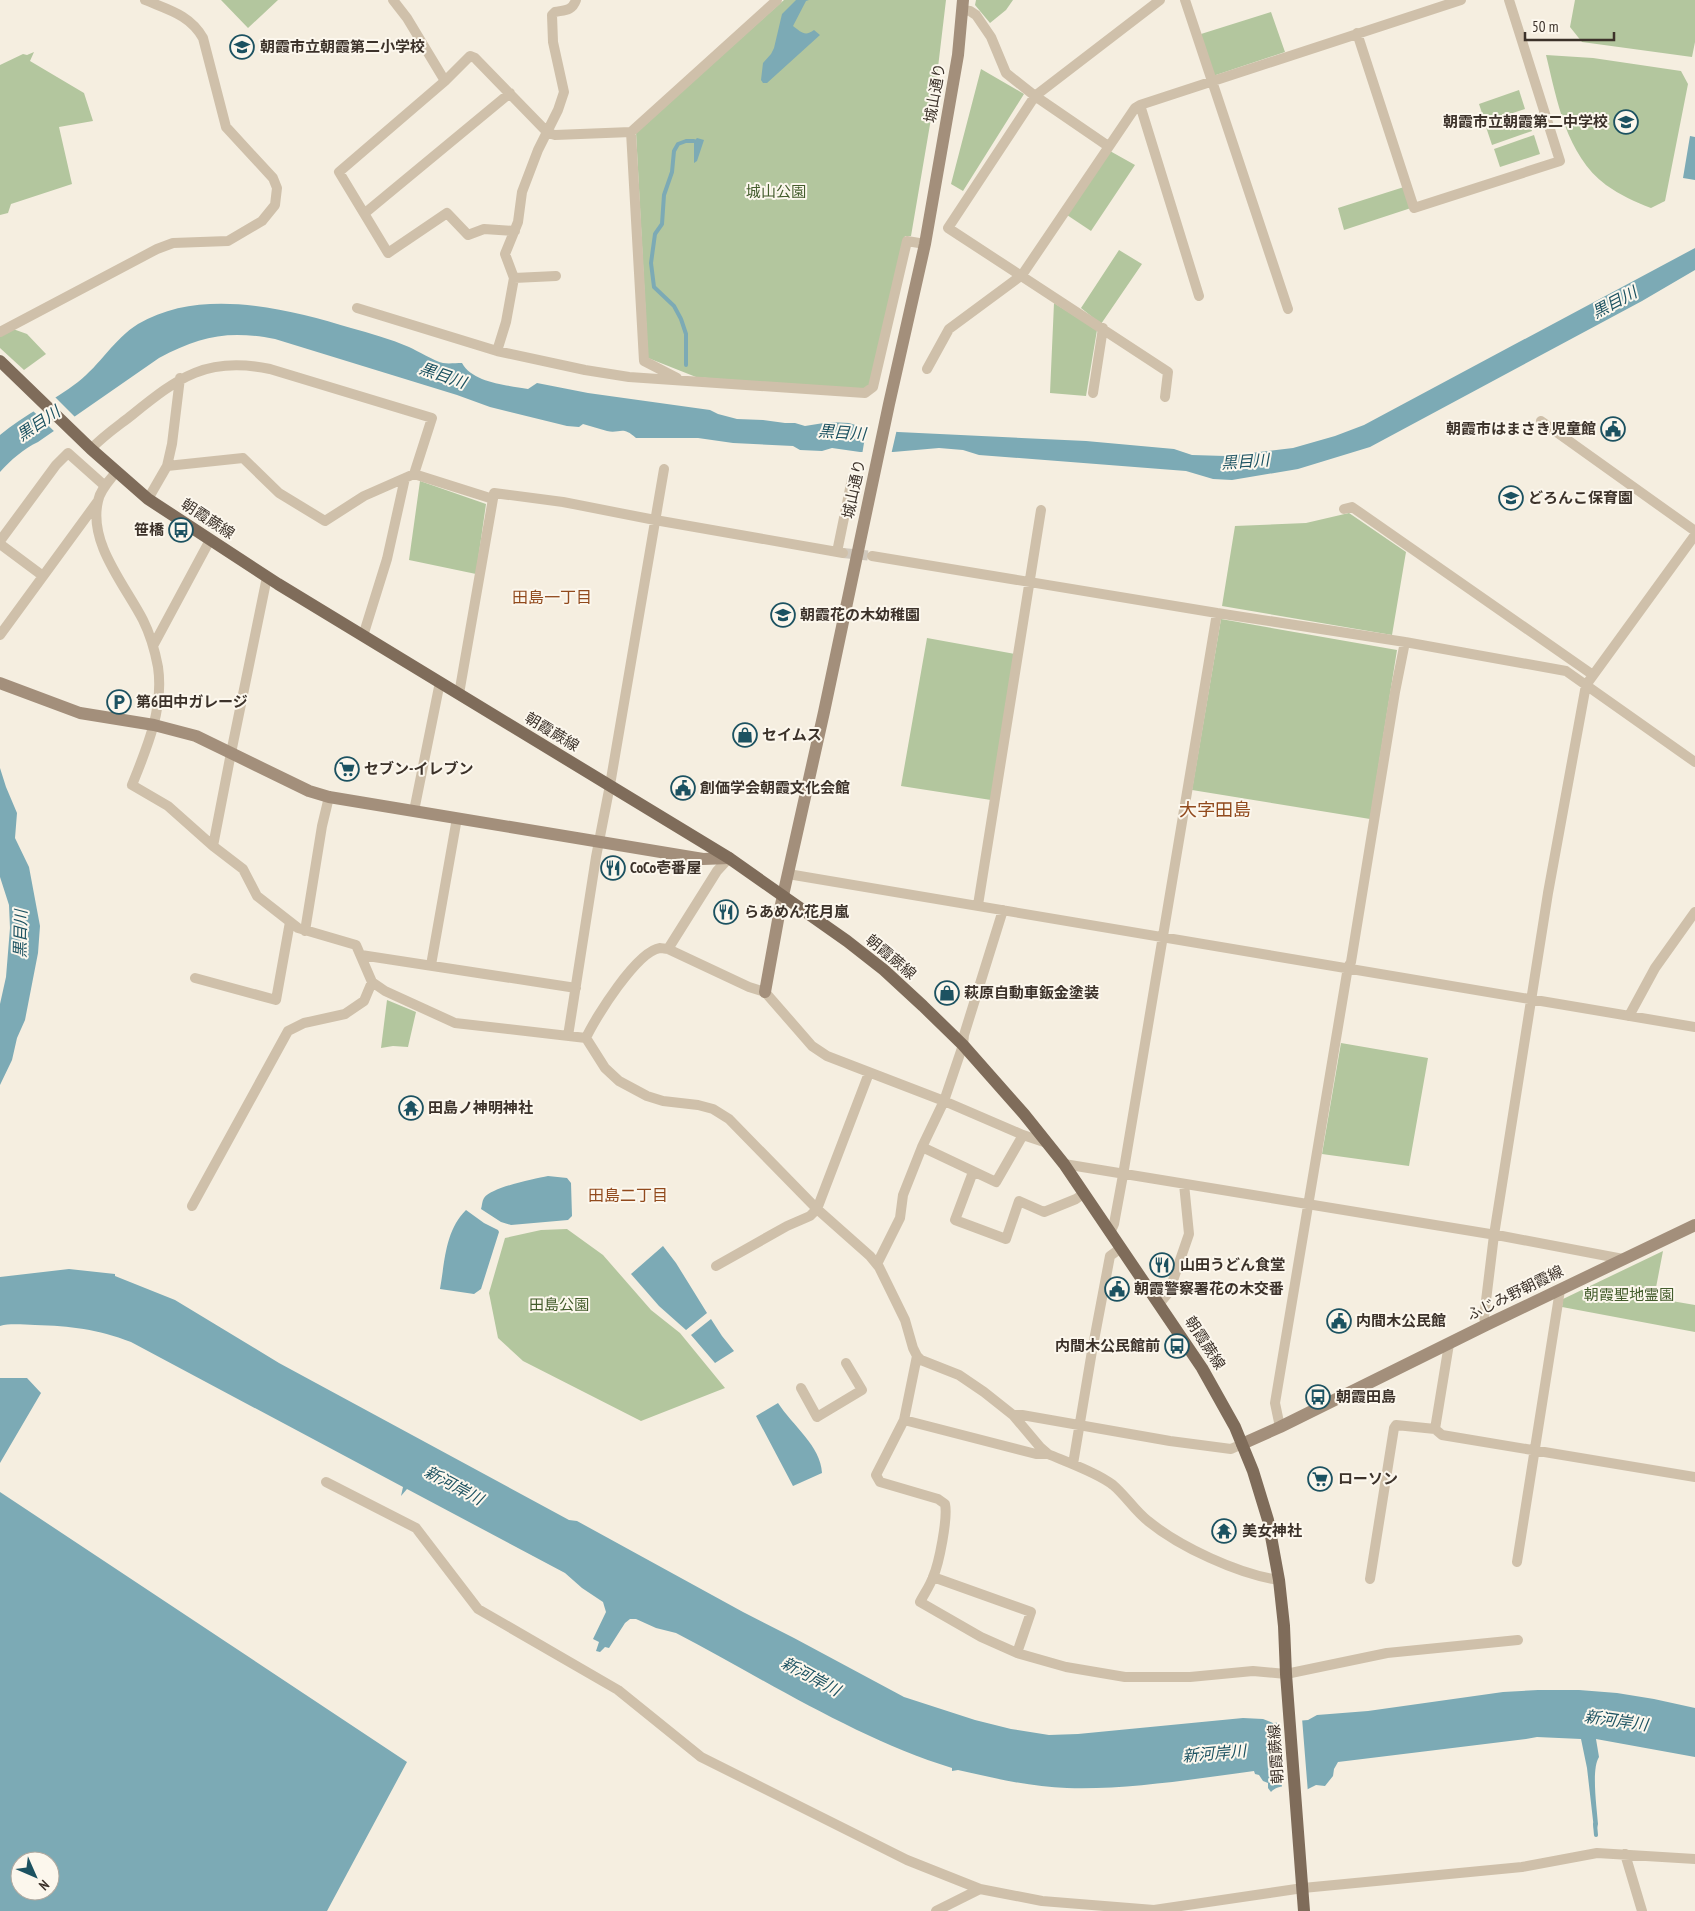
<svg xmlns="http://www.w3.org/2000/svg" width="1695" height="1911" font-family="'PT Sans Narrow','Noto Sans JP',sans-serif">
<rect width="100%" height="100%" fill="#f5eee0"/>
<!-- green -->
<path fill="#b3c69e" d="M 221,0 L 278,0 L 248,28 Z
M 784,0 L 946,0 L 934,101 L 911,236 L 905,236 L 871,385 L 863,391 L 696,377 L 648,358 L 636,132 Z
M 976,0 L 1013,0 L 1006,10 L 990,23 L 975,5 Z
M 1575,0 L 1695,0 L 1695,42 L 1692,57 L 1582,42 L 1570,27 Z
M 1271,12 L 1285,52 L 1213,76 L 1201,34 Z
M 34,52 L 30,61 L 84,93 L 93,121 L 59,127 L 72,184 L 11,204 L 8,213 L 0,215 L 0,65 L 23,54 L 27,55 Z
M 1546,55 L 1593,58 L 1681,71 L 1688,84 L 1665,201 L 1651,208 C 1635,202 1620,195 1606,185 C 1566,155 1557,100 1546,55 Z
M 981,69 L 1024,94 L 963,191 L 951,184 Z
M 1519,90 L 1525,109 L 1485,122 L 1479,104 Z
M 1526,113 L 1532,131 L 1492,145 L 1486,127 Z
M 1534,135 L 1540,154 L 1500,167 L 1494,149 Z
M 1110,151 L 1135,165 L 1091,231 L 1067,215 Z
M 1404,187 L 1411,208 L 1344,230 L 1338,208 Z
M 1119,250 L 1142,264 L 1101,324 L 1081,308 Z
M 1054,303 L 1097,330 L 1086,396 L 1050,393 Z
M 13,329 L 27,334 L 46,354 L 24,370 L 0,348 L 0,336 Z
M 420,481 L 486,504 L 476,574 L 409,560 Z
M 1349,513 L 1406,552 L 1392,635 L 1222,606 L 1235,526 L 1306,523 Z
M 1221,619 L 1397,650 L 1370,819 L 1192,790 Z
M 927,638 L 1015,654 L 991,800 L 901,786 Z
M 387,1000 L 416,1012 L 408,1047 L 393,1046 L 381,1048 Z
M 1341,1043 L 1428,1058 L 1409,1166 L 1322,1154 Z
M 567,1229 L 603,1255 L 651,1310 L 680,1333 L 725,1388 L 641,1421 L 523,1361 L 498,1338 L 489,1293 L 505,1238 L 541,1230 Z
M 1663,1251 L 1654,1298 L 1695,1305 L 1695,1332 L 1562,1307 L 1563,1299 Z"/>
<!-- water -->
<path fill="#7caab5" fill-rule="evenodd" d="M 796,0 L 809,0 L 806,1 L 793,26 C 801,32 805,37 814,30 L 820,35 L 767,83 L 763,83 L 761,80 L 763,63 L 771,54 L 774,48 L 782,14 Z
M 1690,136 L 1695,137 L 1695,180 L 1683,178 Z
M 697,138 L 704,140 L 697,161 L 694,163 L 694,141 Z
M 1695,248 L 1695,270 L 1642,301 L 1370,447 L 1298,469 L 1232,480 L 1213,479 L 1186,471 L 979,455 L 963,450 L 939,448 L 893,452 L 860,452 L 832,448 L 822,451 L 800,450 L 793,446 L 733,443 L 698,438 L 636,438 C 622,425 620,434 607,431 C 599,429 591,426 583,424 L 579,427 L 567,426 L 490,407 L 457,395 L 275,339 C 228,330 200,336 159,358 L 38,442 C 23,449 11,460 0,472 L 0,435 C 24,415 53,401 78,382 C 100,365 114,339 138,324 C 200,287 286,308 351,328 C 370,333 390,339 409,347 C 418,351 434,361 443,363 C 448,364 456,363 462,363 C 473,383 507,385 528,389 L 537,383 L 588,393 L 710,410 L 718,414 L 737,419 L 763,420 L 785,423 L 795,423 L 805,426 L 830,422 L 849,423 L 862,427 L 898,432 L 1086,441 L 1174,449 L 1192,455 L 1225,456 L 1293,448 L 1335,436 L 1364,425 Z
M 0,768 L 6,787 L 17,813 L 15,838 L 29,867 L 40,926 L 38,953 L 25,1020 L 17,1038 L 12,1060 L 0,1085 L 0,1004 L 6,977 L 10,928 L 9,905 L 0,877 Z
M 548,1176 L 567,1178 L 571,1183 L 572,1216 L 568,1220 L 511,1225 L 501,1222 L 481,1209 C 482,1206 482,1201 484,1198 C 492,1187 534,1179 548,1176 Z
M 466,1210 L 484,1223 L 498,1230 L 499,1232 L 481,1289 L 474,1294 L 440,1289 C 445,1261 445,1231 466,1210 Z
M 663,1246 L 676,1263 L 707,1313 L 686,1330 L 659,1306 L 631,1274 Z
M 69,1269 L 115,1274 L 115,1276 L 175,1300 L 279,1363 L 569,1520 L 577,1521 L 743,1612 L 794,1638 L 904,1697 L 975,1720 L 1011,1729 L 1049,1735 L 1078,1734 L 1243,1718 L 1263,1719 L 1273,1723 L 1308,1720 L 1317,1715 L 1368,1711 L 1503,1692 L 1538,1690 L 1579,1690 L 1617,1693 L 1654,1699 L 1695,1708 L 1695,1757 L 1596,1739 L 1599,1757 C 1591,1769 1597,1809 1598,1824 L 1597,1828 L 1594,1829 L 1587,1768 L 1581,1739 L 1537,1737 L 1526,1739 L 1338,1762 L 1334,1769 L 1333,1776 L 1325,1786 L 1316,1785 L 1304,1791 C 1293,1788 1280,1782 1271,1792 L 1268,1788 L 1268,1783 L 1263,1781 L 1259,1775 L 1255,1774 L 1254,1771 C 1194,1779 1127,1790 1067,1788 C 1031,1787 993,1778 958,1770 L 952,1771 L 952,1768 C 857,1739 764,1679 676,1633 L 656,1628 L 636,1619 L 630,1619 L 625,1623 L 609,1648 L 605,1647 L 600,1652 L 596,1651 L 599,1642 L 593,1639 L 606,1612 L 603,1602 L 582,1588 L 565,1573 L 407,1489 L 401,1496 L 403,1487 L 131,1342 C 97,1329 71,1326 35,1325 C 24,1325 11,1323 0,1326 L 0,1277 Z
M 711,1319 L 722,1336 L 734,1351 L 715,1363 L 691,1335 Z
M 0,1378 L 27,1378 L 41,1393 L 0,1463 Z
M 778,1403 C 792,1425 821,1446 822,1473 L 793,1486 L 756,1416 Z
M 0,1492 L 407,1762 L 327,1911 L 0,1911 ZM 20,1861 L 50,1861 L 50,1891 L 20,1891 Z"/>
<!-- pier -->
<path fill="#f5eee0" d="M 53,395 L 77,419 L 56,433 L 31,409 Z
M 867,425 L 897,429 L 891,455 L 862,455 Z
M 1302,1718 L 1308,1793 L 1304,1794 L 1282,1788 L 1277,1720 Z"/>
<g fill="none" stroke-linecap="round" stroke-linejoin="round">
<!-- stream -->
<path stroke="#7caab5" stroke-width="4" d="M 686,365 L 686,334 L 681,319 L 674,306 L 654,287 L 651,263 L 655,234 L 662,224 L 664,195 L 672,172 L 674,151 L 678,144 L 686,141 L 694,141
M 1595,1824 L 1596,1835"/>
<!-- street-tunnel -->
<path stroke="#d0c8bc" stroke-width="10" stroke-dasharray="10 5" stroke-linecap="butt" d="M 843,553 L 872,556"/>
<!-- street -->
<path stroke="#cfc0aa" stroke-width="10" d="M 393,0 L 407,18 L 445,81
M 1160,0 L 1035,96 L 948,228 L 1168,372 L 1165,397
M 1185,0 L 1288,309
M 962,10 L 970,11 L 976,15 L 991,37 L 1006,73 L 1035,96 L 1108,146
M 1357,33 L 1414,208 L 1560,161 L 1509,0
M 1140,105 L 1199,296
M 365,213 L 510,93
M 515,231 L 484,229 L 468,235 L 447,213 L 388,253 L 339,172 L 445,81 L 470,56 L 475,58 L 548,133 L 555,135 L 631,132
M 514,278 L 556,276
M 357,308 L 497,351 L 585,370 L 629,377 L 865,393 L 873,387 L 907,241 L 925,244
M 0,332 L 157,249 L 173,243 L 228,241 L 262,221 L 275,205 L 277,188 L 273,178 L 226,127 L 203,38 C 190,15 169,10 145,0
M 497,351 L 506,322 L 514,278 L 505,254 L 518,222 L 522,192 L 538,150 L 558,110 L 564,92 L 553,42 L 552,15 L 555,12 C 565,10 572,11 576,0
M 927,369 L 949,329 L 1022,275 L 1135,108 L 1140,105 L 1461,0
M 677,378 L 644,361 L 631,132 L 777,0
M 1093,393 L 1103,328
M 1541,421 L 1695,531
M 91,449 C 103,436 118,426 132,415 C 179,377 207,356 270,369 L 432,418 L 414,474
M 167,466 L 243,458 L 279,493 L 325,521 L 364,496 L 414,474 L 493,499
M 116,472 C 109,481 100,490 98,501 C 88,543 125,585 143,620 C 150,634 155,651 158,667 C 164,708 147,748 132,785 L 168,806 L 213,846
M 148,499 L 167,466 L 172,444 L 180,378
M 1344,509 L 1352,507 L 1593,675
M 0,541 L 56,465 L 68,453 L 105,486
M 0,544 L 43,576
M 837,552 L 852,479
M 872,556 L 1217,613 L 1405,642 L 1566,671 L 1695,762
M 267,577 L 231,753 L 213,846 L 243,869 L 257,896 L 298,928 L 356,945 L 372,982 L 385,991 L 455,1023 L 586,1038 L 605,1068 L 619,1081 L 647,1096 L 663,1101 L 698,1105 L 713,1109 L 729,1119 L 817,1209 L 870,1256 L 879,1267 L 905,1320 L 913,1348 L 917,1356 L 921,1360 L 959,1375 L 984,1392 L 1013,1415 L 1040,1447 L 1048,1454 C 1067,1462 1098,1473 1113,1485 C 1126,1496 1135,1511 1148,1521 C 1180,1547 1238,1574 1279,1580
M 0,635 L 98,501
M 363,636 L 387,559 L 405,478
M 153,646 L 210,540
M 459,694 L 494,493 L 563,502 L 655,520 L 843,553
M 414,811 L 440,682
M 788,874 L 1695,1027
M 978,905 L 1041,510
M 305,931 L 322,826 L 329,797
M 668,949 L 717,871 L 729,858
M 361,955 L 576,988
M 431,965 L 457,818
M 195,978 L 276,1000 L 290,922
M 1629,1016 L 1655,968 L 1695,912
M 568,1036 L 596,857 L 610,785 L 664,469
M 586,1038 C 595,1018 637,951 660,948 C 662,948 665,949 668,949 L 749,987 L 765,992 L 812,1046 L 827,1056 L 944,1101 L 1023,1135 L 1047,1143
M 922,1147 L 996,1182 L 1023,1135
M 1064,1164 L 1502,1236 L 1623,1259
M 973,1172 L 955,1220 L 1006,1239 L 1019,1201 L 1044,1212 L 1076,1199 L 1083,1194
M 192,1206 L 288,1031 L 304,1023 L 345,1014 L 364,1001 L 372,982
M 1110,1233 L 1114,1224 L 1123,1175 L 1217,613
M 877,1264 L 900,1218 L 903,1195 L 922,1147 L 944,1101 L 963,1045 L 964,1035 L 1003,910
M 716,1266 L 787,1226 L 810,1216 L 817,1209 L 869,1073
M 1159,1304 L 1169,1292 L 1189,1234 L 1184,1184
M 1486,1325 L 1484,1317 L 1494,1235 L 1548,893 L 1586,685 L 1695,535
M 917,1356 L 904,1420 L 876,1475 L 880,1482 L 938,1499 L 945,1504 C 948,1518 939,1564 933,1577 C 930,1586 924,1594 920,1602 L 981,1637 L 1017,1653 L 1066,1667 L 1125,1677 L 1190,1677 L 1253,1671 L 1286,1674 L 1387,1653 L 1518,1640
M 801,1388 L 817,1417 L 862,1390 L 846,1363
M 1013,1415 L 1022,1415 L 1170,1441 L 1231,1449 L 1242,1444
M 904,1420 L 1036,1454 L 1048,1454
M 1280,1427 L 1275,1403 L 1348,967 L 1351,962 L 1395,692 L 1405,642
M 1435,1429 L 1442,1435 L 1695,1477
M 1073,1464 L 1092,1351 L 1110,1256 L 1121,1248
M 326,1482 L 416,1528 L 478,1609 L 618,1690 L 701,1757 L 907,1860 L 980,1889 L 1042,1901 L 1154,1910 L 1303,1888 L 1522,1867 L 1597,1853 L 1695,1859
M 1517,1562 L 1560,1290
M 933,1577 L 1031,1612 L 1017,1653
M 1370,1579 L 1394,1428 L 1396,1425 L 1435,1429 L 1449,1344
M 1625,1854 L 1642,1911
M 936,1911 L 980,1889"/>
<!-- secondary -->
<path stroke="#a38f7b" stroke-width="12" d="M 0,683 L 80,713 L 154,725 L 196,736 L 309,791 L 329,797 L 703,859 L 729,858
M 765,992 L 780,909 L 824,712 L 889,404 L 925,244 L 958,55 L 963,0
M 1242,1444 L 1280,1427 L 1486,1325 L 1695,1225"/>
<!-- primary -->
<path stroke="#7f6c5a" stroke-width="12" d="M 0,361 L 91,449 L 148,499 L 278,584 L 729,858 L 847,941 L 884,970 L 923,1006 L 963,1045 L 1024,1114 L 1064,1164 L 1202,1368 L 1235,1427 L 1253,1471 L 1268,1520 L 1279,1580 L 1284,1626 L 1286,1674 L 1304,1911"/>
</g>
<!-- icons -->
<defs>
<g id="school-ring" transform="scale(1.25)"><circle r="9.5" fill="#fcf7ed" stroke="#1c5261" stroke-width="1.5"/><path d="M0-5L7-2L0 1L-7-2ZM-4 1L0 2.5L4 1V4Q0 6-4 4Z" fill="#1c5261"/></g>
<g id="civic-ring" transform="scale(1.25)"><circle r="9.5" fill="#fcf7ed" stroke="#1c5261" stroke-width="1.5"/><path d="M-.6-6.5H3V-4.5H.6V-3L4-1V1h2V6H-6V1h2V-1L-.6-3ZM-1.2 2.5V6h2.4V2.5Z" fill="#1c5261"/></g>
<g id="bus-ring" transform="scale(1.25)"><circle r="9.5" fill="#fcf7ed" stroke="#1c5261" stroke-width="1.5"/><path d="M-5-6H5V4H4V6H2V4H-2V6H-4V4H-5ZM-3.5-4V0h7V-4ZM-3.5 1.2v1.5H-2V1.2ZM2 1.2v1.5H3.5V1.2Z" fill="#1c5261"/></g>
<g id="parking-ring" transform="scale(1.25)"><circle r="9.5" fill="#fcf7ed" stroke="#1c5261" stroke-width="1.5"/><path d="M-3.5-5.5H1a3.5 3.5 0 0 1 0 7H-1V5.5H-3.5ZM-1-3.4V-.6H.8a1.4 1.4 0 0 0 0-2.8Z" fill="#1c5261"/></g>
<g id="shop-ring" transform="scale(1.25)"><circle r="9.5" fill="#fcf7ed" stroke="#1c5261" stroke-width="1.5"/><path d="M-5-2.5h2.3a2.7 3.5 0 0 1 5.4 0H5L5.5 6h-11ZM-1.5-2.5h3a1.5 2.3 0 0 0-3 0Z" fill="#1c5261"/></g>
<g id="supermarket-ring" transform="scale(1.25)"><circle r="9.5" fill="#fcf7ed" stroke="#1c5261" stroke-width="1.5"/><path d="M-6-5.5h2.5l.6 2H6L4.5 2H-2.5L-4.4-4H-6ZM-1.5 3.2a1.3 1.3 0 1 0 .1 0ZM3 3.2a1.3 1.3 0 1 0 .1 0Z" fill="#1c5261"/></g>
<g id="restaurant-ring" transform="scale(1.25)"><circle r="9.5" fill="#fcf7ed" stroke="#1c5261" stroke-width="1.5"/><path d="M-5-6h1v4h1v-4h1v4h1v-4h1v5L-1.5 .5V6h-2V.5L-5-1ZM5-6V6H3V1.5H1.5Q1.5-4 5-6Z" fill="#1c5261"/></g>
<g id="temple-ring" transform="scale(1.25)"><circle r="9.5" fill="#fcf7ed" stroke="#1c5261" stroke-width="1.5"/><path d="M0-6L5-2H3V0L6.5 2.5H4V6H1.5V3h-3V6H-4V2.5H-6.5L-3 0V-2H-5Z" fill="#1c5261"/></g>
</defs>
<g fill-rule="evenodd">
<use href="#school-ring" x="242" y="47"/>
<use href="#school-ring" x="1626" y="122"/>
<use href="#civic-ring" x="1613" y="429"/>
<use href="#school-ring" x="1511" y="498"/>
<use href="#bus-ring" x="181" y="530"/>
<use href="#school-ring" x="783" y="615"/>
<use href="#parking-ring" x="119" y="702"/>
<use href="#shop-ring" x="745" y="735"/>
<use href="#supermarket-ring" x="347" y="769"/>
<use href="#civic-ring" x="683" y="788"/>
<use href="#restaurant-ring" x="613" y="868"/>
<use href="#restaurant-ring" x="726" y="912"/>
<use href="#shop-ring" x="947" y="993"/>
<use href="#temple-ring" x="411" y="1108"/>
<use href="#restaurant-ring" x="1162" y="1265"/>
<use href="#civic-ring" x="1117" y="1289"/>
<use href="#civic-ring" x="1339" y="1321"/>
<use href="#bus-ring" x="1177" y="1346"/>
<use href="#bus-ring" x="1318" y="1397"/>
<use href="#supermarket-ring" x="1320" y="1479"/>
<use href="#temple-ring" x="1224" y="1531"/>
</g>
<g text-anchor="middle" stroke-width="4" stroke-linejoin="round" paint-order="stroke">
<!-- poi labels -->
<g font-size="15" font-weight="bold" fill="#3c322a" stroke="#fcf7ed" text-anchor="start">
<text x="260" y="52">朝霞市立朝霞第二小学校</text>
<text x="1608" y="127" text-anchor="end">朝霞市立朝霞第二中学校</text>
<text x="1596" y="434" text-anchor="end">朝霞市はまさき児童館</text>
<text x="1528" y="503">どろんこ保育園</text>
<text x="164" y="535" text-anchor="end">笹橋</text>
<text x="800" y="620">朝霞花の木幼稚園</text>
<text x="136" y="707">第6田中ガレージ</text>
<text x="762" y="740">セイムス</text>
<text x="364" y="774">セブン-イレブン</text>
<text x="700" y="793">創価学会朝霞文化会館</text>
<text x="630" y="873">CoCo壱番屋</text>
<text x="744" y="917">らあめん花月嵐</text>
<text x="964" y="998">萩原自動車鈑金塗装</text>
<text x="428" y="1113">田島ノ神明神社</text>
<text x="1180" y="1270">山田うどん食堂</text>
<text x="1134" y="1294">朝霞警察署花の木交番</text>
<text x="1356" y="1326">内間木公民館</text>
<text x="1160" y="1351" text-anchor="end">内間木公民館前</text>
<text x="1336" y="1402">朝霞田島</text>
<text x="1338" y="1484">ローソン</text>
<text x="1242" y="1536">美女神社</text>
</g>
<!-- street labels -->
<g font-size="15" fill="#3c322a" stroke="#fcf7ed">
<text transform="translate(935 93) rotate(-80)" y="5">城山通り</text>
<text transform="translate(854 489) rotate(-78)" y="5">城山通り</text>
<text transform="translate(208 519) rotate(33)" y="5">朝霞蕨線</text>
<text transform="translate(552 732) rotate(31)" y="5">朝霞蕨線</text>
<text transform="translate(891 957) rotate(40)" y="5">朝霞蕨線</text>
<text transform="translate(1515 1293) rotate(-26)" y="5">ふじみ野朝霞線</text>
<text transform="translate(1205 1343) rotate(57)" y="5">朝霞蕨線</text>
<text transform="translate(1276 1754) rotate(-94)" y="5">朝霞蕨線</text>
</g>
<!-- park labels -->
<g font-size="15" fill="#435c2c" stroke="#fcf7ed">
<text x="776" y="197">城山公園</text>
<text x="1629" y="1300">朝霞聖地霊園</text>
<text x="559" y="1310">田島公園</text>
</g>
<!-- water labels -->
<g font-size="16" font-style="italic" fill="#1c5261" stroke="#fcf7ed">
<text transform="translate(1614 302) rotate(-28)" y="6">黒目川</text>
<text transform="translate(443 375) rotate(19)" y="6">黒目川</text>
<text transform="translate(38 423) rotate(-34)" y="6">黒目川</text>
<text transform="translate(842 432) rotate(4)" y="6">黒目川</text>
<text transform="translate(1245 461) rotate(-4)" y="6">黒目川</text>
<text transform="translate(20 934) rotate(-89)" y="6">黒目川</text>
<text transform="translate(454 1485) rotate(28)" y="6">新河岸川</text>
<text transform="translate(811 1676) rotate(28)" y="6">新河岸川</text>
<text transform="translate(1616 1720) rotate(8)" y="6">新河岸川</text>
<text transform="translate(1214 1753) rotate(-5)" y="6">新河岸川</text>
</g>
<!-- neighbourhood labels -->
<g font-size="16" fill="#914a1d" stroke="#fcf7ed">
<text x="552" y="603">田島一丁目</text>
<text x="628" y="1201">田島二丁目</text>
</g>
<!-- quarter labels -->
<g font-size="18" fill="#914a1d" stroke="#fcf7ed">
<text x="1215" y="816">大字田島</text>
</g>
</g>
<!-- north arrow -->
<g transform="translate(35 1876) rotate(135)"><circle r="24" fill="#fcf7ed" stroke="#afa89f"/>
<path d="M0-4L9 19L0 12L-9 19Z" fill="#1c5261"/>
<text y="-8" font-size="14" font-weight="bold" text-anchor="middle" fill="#3c322a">N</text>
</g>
<!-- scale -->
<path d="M1525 32v8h89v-8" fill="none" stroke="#3c322a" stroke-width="2.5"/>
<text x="1532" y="32" font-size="15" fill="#3c322a" stroke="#fcf7ed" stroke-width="4" paint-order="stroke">50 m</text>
</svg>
